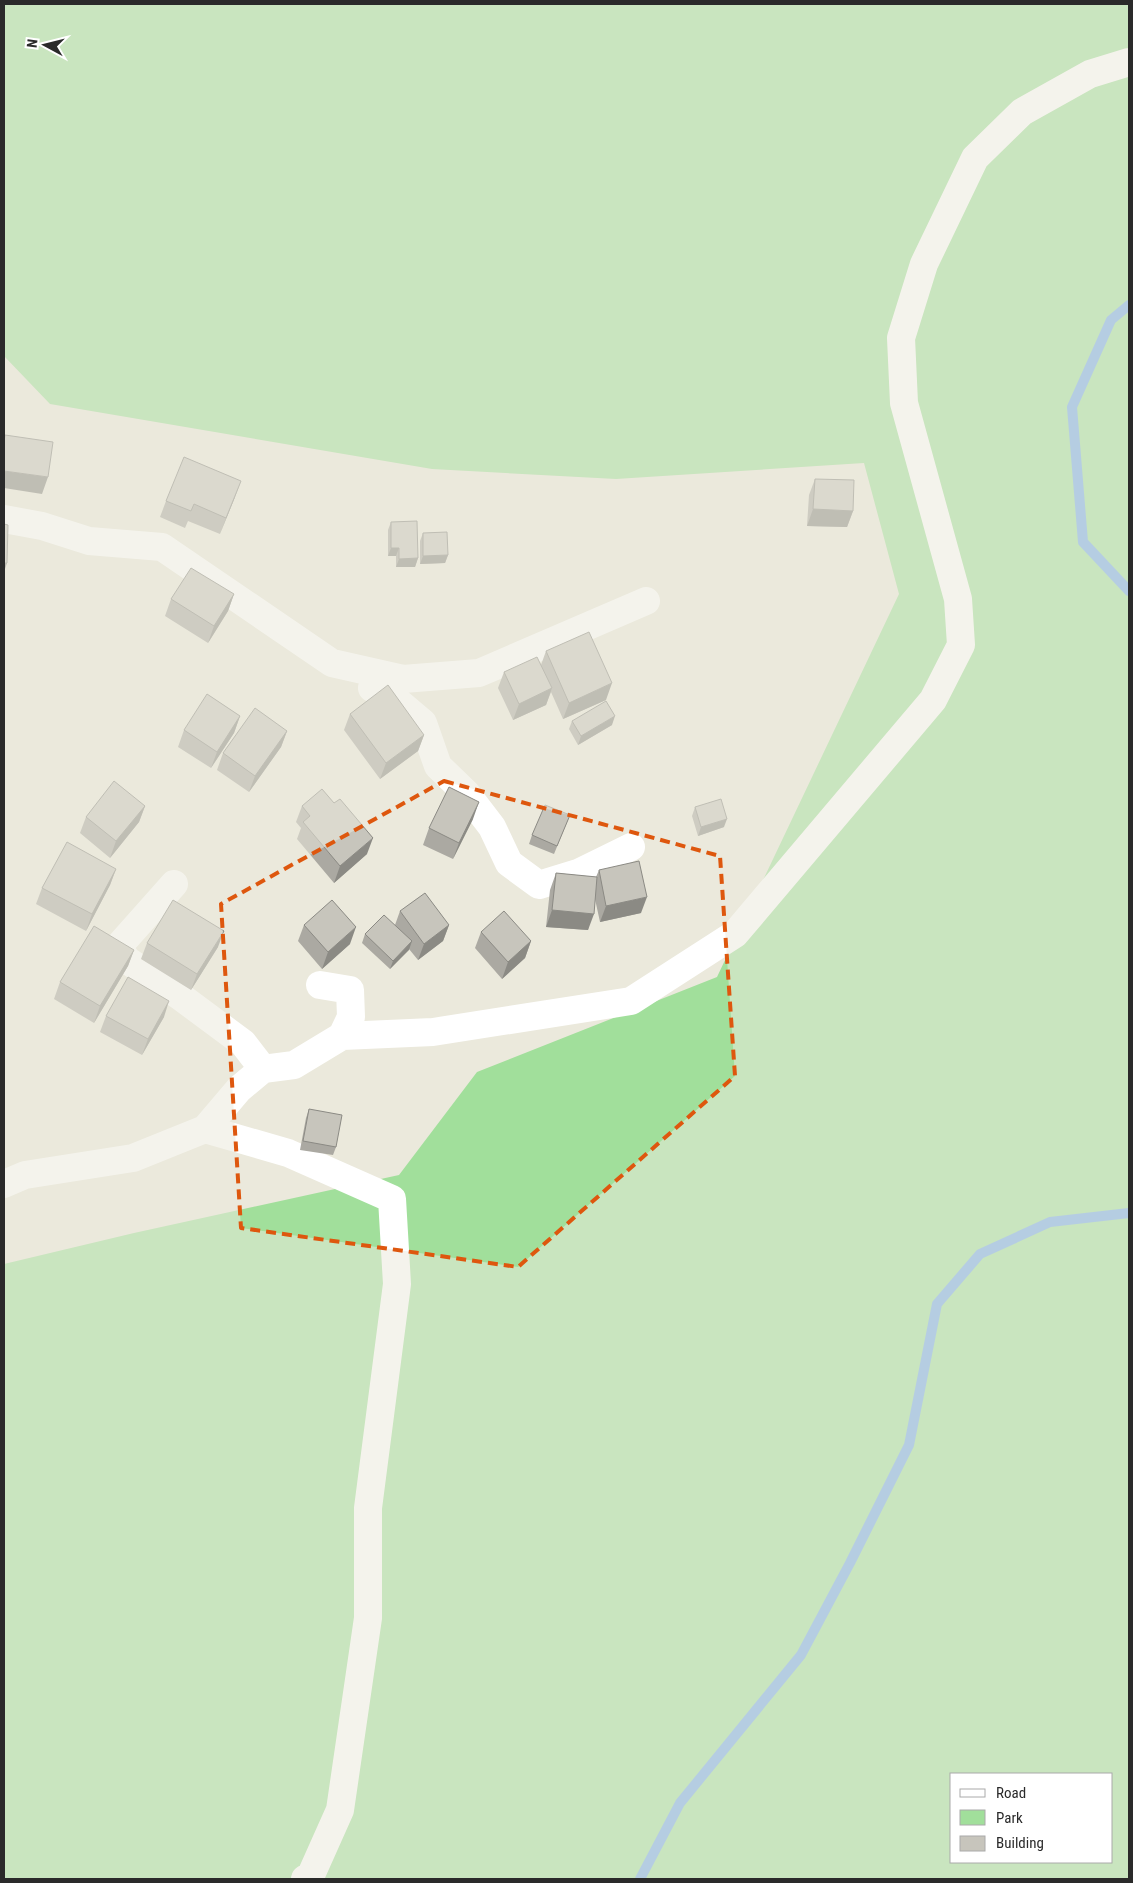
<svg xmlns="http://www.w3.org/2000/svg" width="1133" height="1883" font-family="'Roboto Condensed',sans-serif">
<rect width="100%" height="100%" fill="#ebe9dc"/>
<!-- green -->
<path fill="#a1df9b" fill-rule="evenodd" d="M 4,4 L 1129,4 L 1129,1879 L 4,1879 L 4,1264 L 134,1233 L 399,1175 L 477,1072 L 717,977 L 899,594 L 864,463 L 616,479 L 432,469 L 50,404 L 4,356 ZM 952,1774 L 1112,1774 L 1112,1862 L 952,1862 Z"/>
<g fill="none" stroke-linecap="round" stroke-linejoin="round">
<!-- stream -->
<path stroke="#74ace9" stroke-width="10" d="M 1129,305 L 1111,320 L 1072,407 L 1083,542 L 1129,591
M 640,1879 L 680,1803 L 801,1655 L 850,1563 L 909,1445 L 937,1304 L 980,1254 L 1050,1222 L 1129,1213"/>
<!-- minor -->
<path stroke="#fff" stroke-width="28" d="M 4,519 L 42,526 L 89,541 L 162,547 L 332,663 L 403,679 L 479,673 L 646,601
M 372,688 L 397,701 L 423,723 L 438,766 L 466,793 L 492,827 L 509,863 L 539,885 L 578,873 L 631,847
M 174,884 L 118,947 L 127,960 L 181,997 L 243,1043 L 263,1069
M 320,985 L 350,990 L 351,1017 L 342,1036
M 205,1129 L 239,1089 L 263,1069 L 294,1065 L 342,1036 L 433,1032 L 631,1001 L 735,934 L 933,700 L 961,645 L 958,599 L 904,403 L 901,338 L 924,264 L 975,158 L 1022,112 L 1090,74 L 1129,62
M 4,1184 L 25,1175 L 133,1158 L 205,1129 L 288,1153 L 392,1199 L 397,1284 L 368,1508 L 368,1618 L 340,1810 L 311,1875 L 305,1879"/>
</g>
<!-- wall -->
<path fill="#aba9a2" d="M 815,479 L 853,511 L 847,527 L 807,526 L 809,495 Z
M 235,497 L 220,534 L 188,521 L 185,528 L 160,517 L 166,501 Z
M 391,522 L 418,558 L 415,567 L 396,567 L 396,556 L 388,556 L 388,530 Z
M 423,533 L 448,555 L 445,563 L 420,564 L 420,541 Z
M 234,594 L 228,611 L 208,643 L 165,616 L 171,599 Z
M 546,651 L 606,700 L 563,719 L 551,692 L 546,705 L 513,720 L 498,688 L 504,672 L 541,665 Z
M 350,714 L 424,735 L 418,751 L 380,779 L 344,730 Z
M 240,716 L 234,733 L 211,768 L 178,747 L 184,730 Z
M 572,721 L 612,725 L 578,745 L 569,729 Z
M 287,731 L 281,747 L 249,792 L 217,770 L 223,753 Z
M 145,806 L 139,822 L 110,858 L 80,833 L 86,817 Z
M 302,806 L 367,854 L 334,883 L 297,839 L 301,828 L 296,822 Z
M 695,807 L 724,827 L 698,836 L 692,816 Z
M 570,815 L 554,854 L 529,844 L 532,835 Z
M 473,819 L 453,859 L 423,845 L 429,828 Z
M 116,869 L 110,885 L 86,931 L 36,904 L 42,888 Z
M 599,870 L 641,913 L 600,922 L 595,899 L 588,930 L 546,927 L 550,890 L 556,873 L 596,877 Z
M 400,911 L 449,925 L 443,941 L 418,960 L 409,949 L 390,969 L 362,943 L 365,934 L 395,925 Z
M 304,925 L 350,944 L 322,969 L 298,941 Z
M 481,932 L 531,941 L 525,958 L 502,979 L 475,948 Z
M 147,943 L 218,947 L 191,990 L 141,959 Z
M 134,950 L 128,966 L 94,1023 L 54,999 L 60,982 Z
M 106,1016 L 164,1017 L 142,1055 L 100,1032 Z
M 309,1109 L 336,1147 L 333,1155 L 300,1150 L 306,1118 Z"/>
<!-- shaded-wall -->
<path fill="#8b8a84" d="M 4,471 L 48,477 L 42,494 L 4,488 Z
M 241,481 L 235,497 L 220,534 L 226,518 Z
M 813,509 L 853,511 L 847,527 L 807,526 Z
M 391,548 L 399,548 L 396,556 L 388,556 Z
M 448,555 L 445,563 L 420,564 L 423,556 Z
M 418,558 L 415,567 L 396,567 L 399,559 Z
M 4,563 L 7,563 L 4,572 Z
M 234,594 L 228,611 L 208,643 L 214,626 Z
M 612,683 L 606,700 L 563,719 L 569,703 Z
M 552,688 L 546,705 L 513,720 L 519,704 Z
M 240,716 L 234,733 L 211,768 L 217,752 Z
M 615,716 L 612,725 L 578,745 L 581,736 Z
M 287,731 L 281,747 L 249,792 L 255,776 Z
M 424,735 L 418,751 L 380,779 L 386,763 Z
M 479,802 L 473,819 L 453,859 L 459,843 Z
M 145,806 L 139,822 L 110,858 L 116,841 Z
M 727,819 L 724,827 L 698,836 L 701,827 Z
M 373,838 L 367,854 L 334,883 L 340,866 Z
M 116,869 L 110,885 L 86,931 L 92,914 Z
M 647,897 L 641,913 L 600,922 L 606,906 Z
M 552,910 L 594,914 L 588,930 L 546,927 Z
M 449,925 L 443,941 L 418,960 L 424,944 Z
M 356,927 L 350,944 L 322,969 L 328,952 Z
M 224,931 L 218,947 L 191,990 L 197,974 Z
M 412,941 L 409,950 L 390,969 L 393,961 Z
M 531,941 L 525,958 L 502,979 L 508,962 Z
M 134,950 L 128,966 L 94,1023 L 100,1006 Z
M 169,1001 L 164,1017 L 142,1055 L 148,1039 Z"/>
<!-- building -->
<path fill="#c7c5bc" stroke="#8b8a84" d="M 5,435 L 53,442 L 48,477 L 4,471 L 4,442 Z
M 184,457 L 241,481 L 226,518 L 194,504 L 191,511 L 166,501 Z
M 815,479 L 854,480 L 853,511 L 813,509 Z
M 417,521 L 418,558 L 399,559 L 399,548 L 391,548 L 391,522 Z
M 4,524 L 8,525 L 7,563 L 4,563 Z
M 447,532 L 448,555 L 423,556 L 423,533 Z
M 191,568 L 234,594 L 214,626 L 171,599 Z
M 589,632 L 612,683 L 569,703 L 546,651 Z
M 537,657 L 552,688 L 519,704 L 504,672 Z
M 388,685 L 424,735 L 386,763 L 350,714 Z
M 207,694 L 240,716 L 217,752 L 184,730 Z
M 606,701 L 615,716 L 581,736 L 572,721 Z
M 255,708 L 287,731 L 255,776 L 223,753 Z
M 114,781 L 145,806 L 116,841 L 86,817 Z
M 449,787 L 479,802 L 459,843 L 429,828 Z
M 322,789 L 334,803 L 340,799 L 373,838 L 340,866 L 303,822 L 310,816 L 302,806 Z
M 721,799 L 727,819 L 701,827 L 695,807 Z
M 545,805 L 570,815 L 557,846 L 532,835 Z
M 67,842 L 116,869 L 92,914 L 42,888 Z
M 639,861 L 647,897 L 606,906 L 599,870 Z
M 556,873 L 597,877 L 594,914 L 552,910 Z
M 425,893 L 449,925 L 424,944 L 400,911 Z
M 173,900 L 224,931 L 197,974 L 147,943 Z
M 332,900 L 356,927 L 328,952 L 304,925 Z
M 504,911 L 531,941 L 508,962 L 481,932 Z
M 384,915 L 412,941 L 393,961 L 365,934 Z
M 94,926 L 134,950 L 100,1006 L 60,982 Z
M 128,977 L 169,1001 L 148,1039 L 106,1016 Z
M 309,1109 L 342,1115 L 336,1147 L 303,1141 Z"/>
<!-- marked area -->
<path d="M0 0H1133V1883H0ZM 444,781 L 720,856 L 735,1076 L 518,1267 L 241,1228 L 221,904 Z" fill="#ebe9dc" fill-opacity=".55" fill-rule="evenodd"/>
<path fill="none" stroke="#de570e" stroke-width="4" stroke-dasharray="10 6" stroke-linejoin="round" d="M 444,781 L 720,856 L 735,1076 L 518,1267 L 241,1228 L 221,904 Z"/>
<!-- border -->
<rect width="1133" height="1883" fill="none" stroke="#2a2a2a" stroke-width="10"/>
<!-- legend -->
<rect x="950" y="1773" width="162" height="90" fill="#ffffff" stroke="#aaaaaa"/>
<rect x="960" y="1789" width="25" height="8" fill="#ffffff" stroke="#aaaaaa"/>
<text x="996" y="1798" font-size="15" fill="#2a2a2a">Road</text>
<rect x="960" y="1810" width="25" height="15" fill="#a1df9b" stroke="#aaaaaa"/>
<text x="996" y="1823" font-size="15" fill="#2a2a2a">Park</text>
<rect x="960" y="1836" width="25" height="15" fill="#c7c5bc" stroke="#aaaaaa"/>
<text x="996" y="1848" font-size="15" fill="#2a2a2a">Building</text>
<!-- north arrow -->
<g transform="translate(45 45) rotate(277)" stroke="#ffffff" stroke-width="4" paint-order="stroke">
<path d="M0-4L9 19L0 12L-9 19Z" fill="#2a2a2a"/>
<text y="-8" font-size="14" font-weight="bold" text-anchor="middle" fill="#2a2a2a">N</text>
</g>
</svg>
